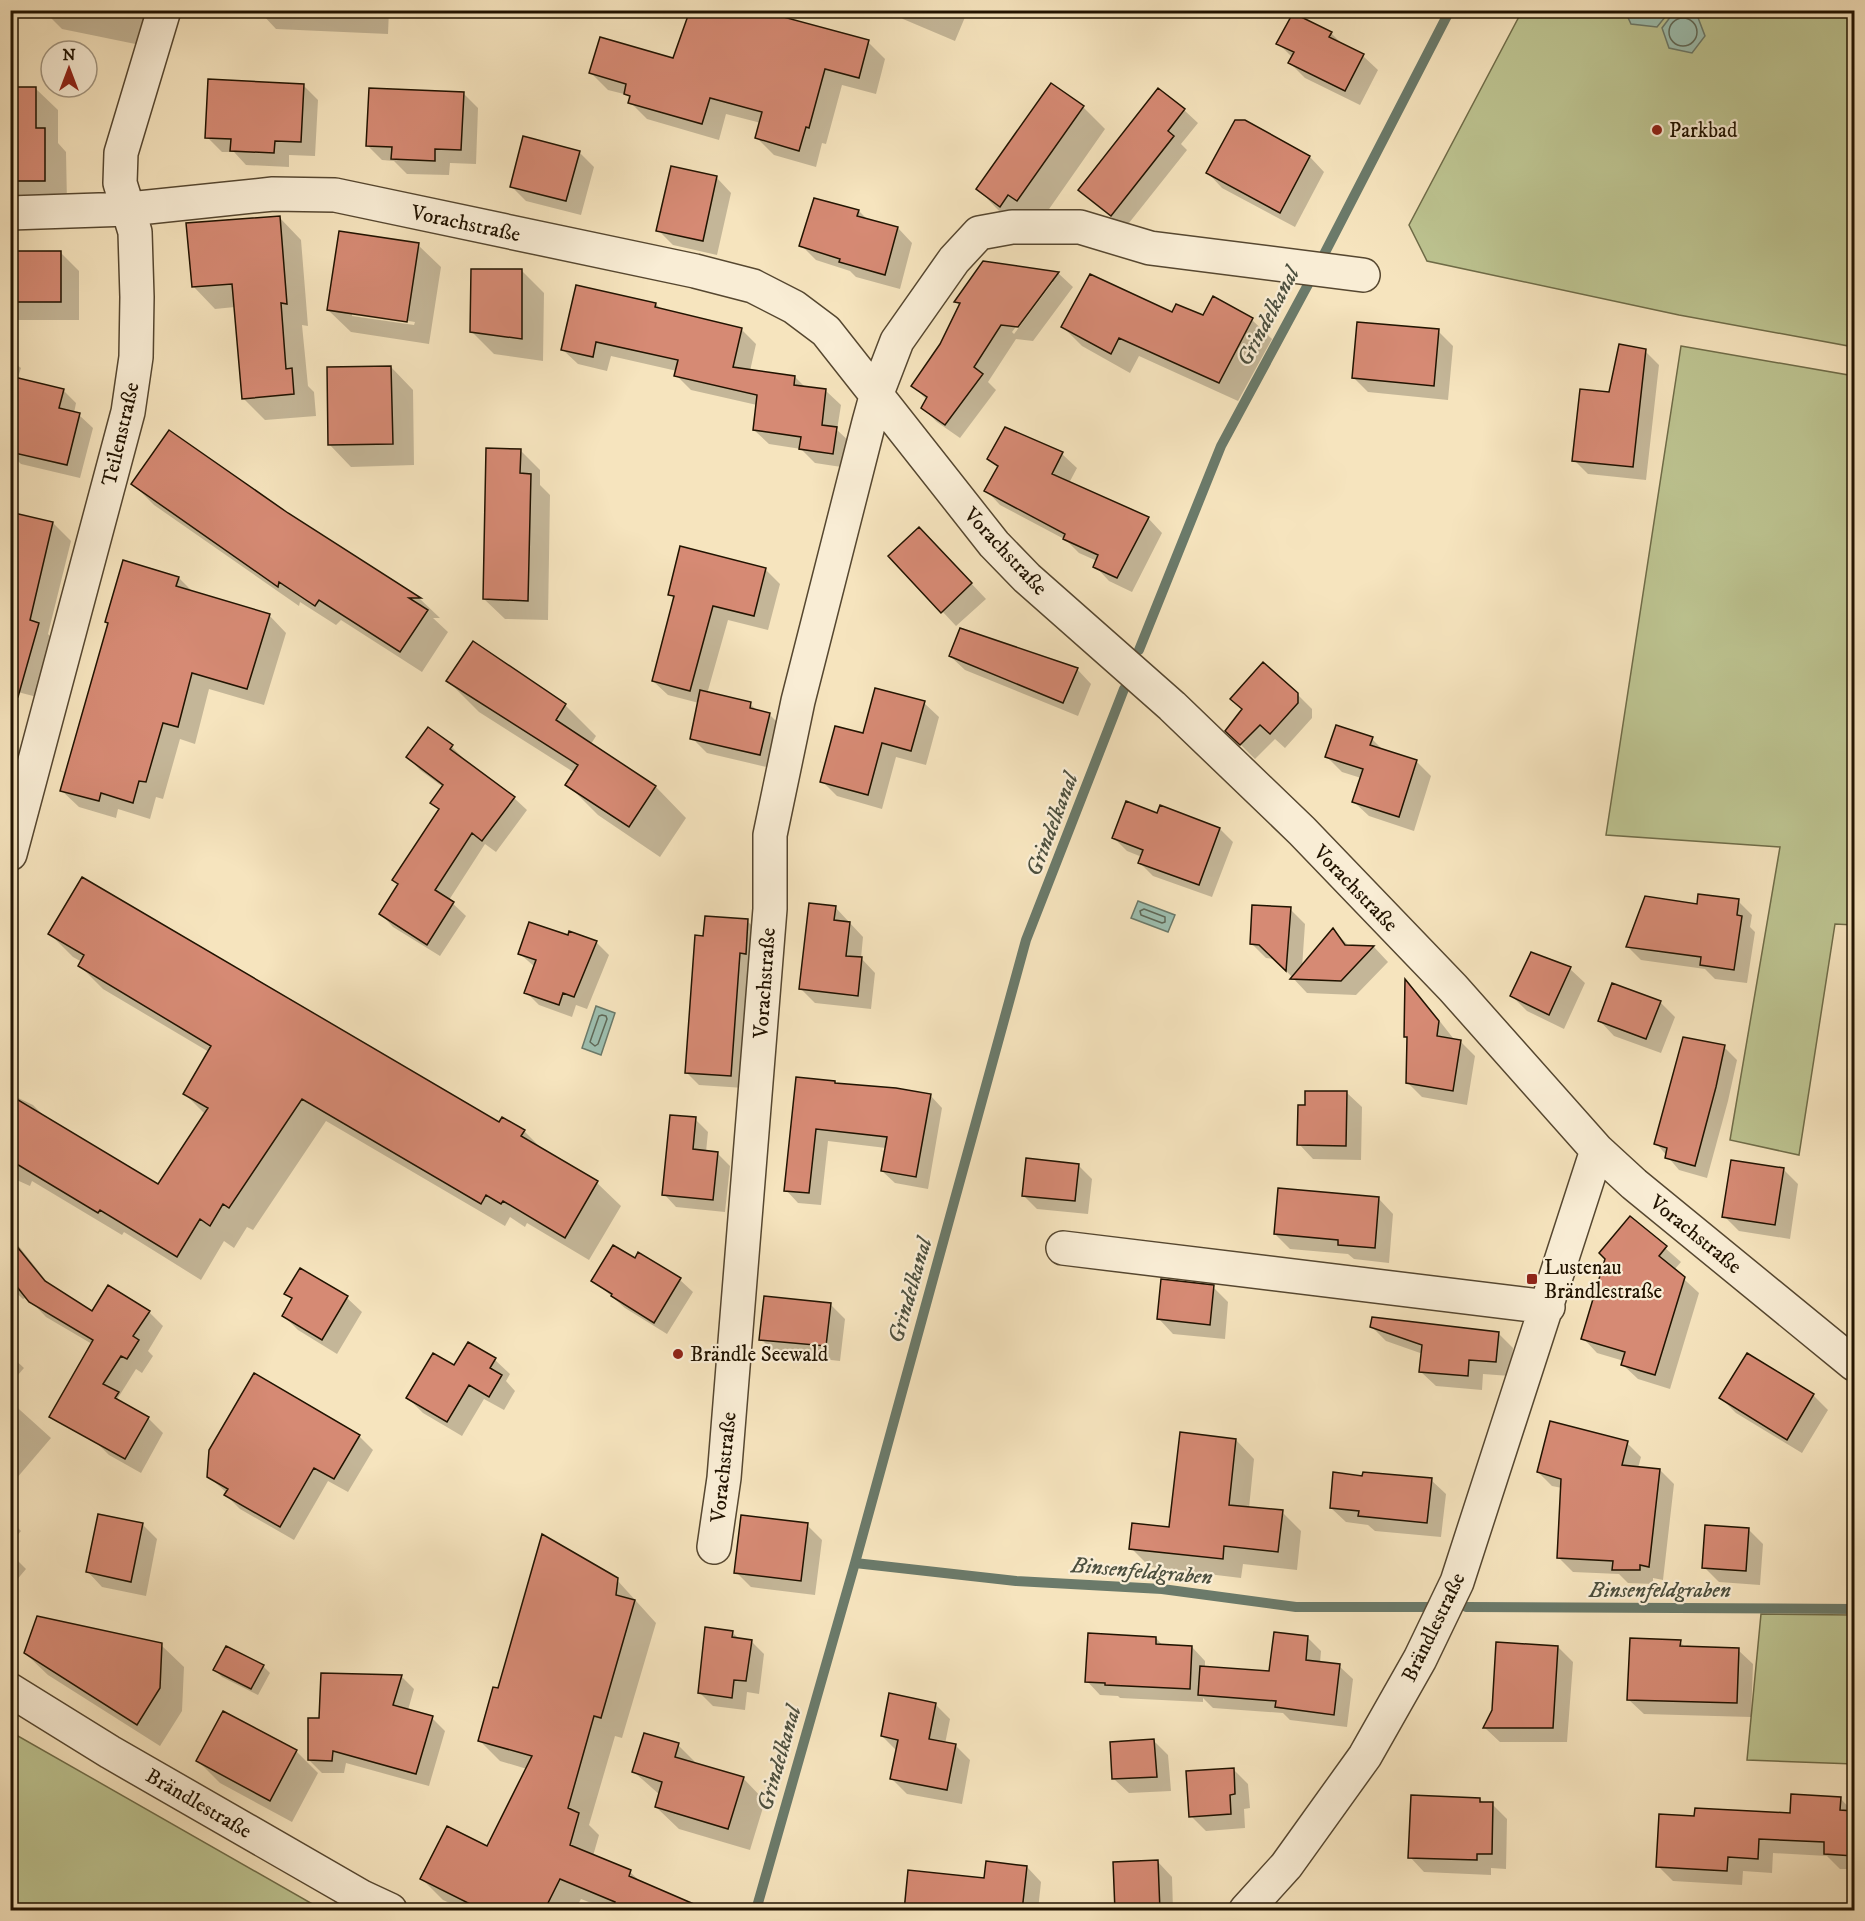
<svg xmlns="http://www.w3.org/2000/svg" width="1865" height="1921" font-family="'IM FELL DW Pica',serif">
<rect width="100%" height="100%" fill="#f6e4be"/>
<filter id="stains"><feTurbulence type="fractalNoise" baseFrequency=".00333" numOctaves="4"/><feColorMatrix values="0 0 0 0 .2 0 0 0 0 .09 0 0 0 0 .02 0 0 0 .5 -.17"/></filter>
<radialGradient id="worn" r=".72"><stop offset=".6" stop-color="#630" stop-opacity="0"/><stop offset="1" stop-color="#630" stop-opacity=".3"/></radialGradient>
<!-- green -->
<path fill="#bdc491" stroke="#6f6c48" stroke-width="1.5" d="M 1522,11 L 1854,11 L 1854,347 L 1679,315 L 1427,261 L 1409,225 Z
M 1681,346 L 1854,376 L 1854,925 L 1835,924 L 1799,1155 L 1730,1140 L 1780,847 L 1606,835 Z
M 1761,1614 L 1854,1615 L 1854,1764 L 1747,1760 Z
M 10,1732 L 11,1732 L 323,1910 L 11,1910 Z"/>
<!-- water -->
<path fill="#9dbfb0" stroke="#6b7a6a" stroke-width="1.5" d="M 1625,11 L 1670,11 L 1657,27 L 1631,24 Z
M 1674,12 L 1697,15 L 1705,36 L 1692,53 L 1669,48 L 1662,28 Z
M 1138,901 L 1175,915 L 1168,932 L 1131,918 Z
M 596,1006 L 615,1013 L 601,1055 L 582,1048 Z"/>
<!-- shadow -->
<path fill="#0003" fill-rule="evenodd" d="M 43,10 L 163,10 L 155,48 L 62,29 Z
M 262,10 L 389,10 L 388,34 L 276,29 L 262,14 Z
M 692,10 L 763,10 L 767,15 L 868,42 L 885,59 L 876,94 L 842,85 L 826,144 L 822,143 L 816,167 L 774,155 L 757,138 L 761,123 L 726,114 L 719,140 L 647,119 L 630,102 L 631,99 L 628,95 L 608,90 L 591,73 L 674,59 Z
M 894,10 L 968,10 L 955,41 L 903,19 Z
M 1331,33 L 1344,46 L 1363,56 L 1378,70 L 1360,105 L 1305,78 L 1290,63 L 1293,58 L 1278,43 Z
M 303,85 L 318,100 L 315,156 L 289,155 L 289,167 L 246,165 L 234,152 L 222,152 L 207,137 Z
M 10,88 L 35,88 L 58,110 L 58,143 L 66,152 L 67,203 L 10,203 Z
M 463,93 L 478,108 L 476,164 L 450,163 L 449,175 L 407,174 L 394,161 L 382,160 L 367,145 Z
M 1083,107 L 1105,129 L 1040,222 L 1023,228 L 1000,212 L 978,189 Z
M 1184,110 L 1198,123 L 1181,144 L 1187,150 L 1125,228 L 1093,203 L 1080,190 Z
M 1245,122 L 1310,157 L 1324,172 L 1295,227 L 1222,188 L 1208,173 Z
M 579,152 L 594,167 L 581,215 L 526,201 L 511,186 Z
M 672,168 L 717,178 L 731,193 L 717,255 L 673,245 L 658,230 Z
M 859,211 L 868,220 L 898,228 L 912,243 L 900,289 L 856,277 L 850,271 L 816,260 L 801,245 Z
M 279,217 L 301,240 L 308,326 L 302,325 L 308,386 L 314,392 L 316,416 L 265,420 L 243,398 L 235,307 L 215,309 L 193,286 Z
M 418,245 L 441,267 L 429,344 L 351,332 L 328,310 ZM 352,312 L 415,322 L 414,325 L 352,316 Z
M 60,252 L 79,271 L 79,320 L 10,320 L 10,253 Z
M 983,262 L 1058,273 L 1073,287 L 1033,341 L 1016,339 L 988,382 L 996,390 L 960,438 L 937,422 L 923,408 L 927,400 L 913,386 L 942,344 L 960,306 L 956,302 ZM 1049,282 L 1053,282 L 1014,334 L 1012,332 Z
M 522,271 L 544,293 L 543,361 L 494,354 L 471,331 Z
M 1214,298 L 1252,320 L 1272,339 L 1238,401 L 1139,356 L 1130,373 L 1082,346 L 1063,327 L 1172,314 L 1204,317 Z
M 656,304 L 662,310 L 741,329 L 756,344 L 750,371 L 795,377 L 806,388 L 826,391 L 841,405 L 837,430 L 851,443 L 848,468 L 815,463 L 801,449 L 769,444 L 754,430 L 757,405 L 691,390 L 676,375 L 677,371 L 611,356 L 607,371 L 578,364 L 563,350 Z
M 1438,331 L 1453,346 L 1448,400 L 1368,392 L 1353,377 Z
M 1645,351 L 1659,365 L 1646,480 L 1588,474 L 1574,460 L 1610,394 Z
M 10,360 L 21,368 L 14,390 L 10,389 Z
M 391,367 L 413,390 L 414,465 L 351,467 L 329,444 Z
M 63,390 L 76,403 L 74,413 L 79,415 L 93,428 L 80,478 L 21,464 L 10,453 L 10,438 Z
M 520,450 L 540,470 L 540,485 L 550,495 L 548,620 L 505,619 L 484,599 Z
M 1062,454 L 1077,468 L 1069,483 L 1148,518 L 1162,533 L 1132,592 L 1109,581 L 1095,566 L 1097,561 L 1079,553 L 1066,540 L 1000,505 L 986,490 L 998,468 L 989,459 Z
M 133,484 L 287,515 L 420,599 L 440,618 L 433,618 L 448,632 L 422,672 L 341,620 L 336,625 L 300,602 L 299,606 L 154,505 Z
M 10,513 L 53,523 L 71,541 L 48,634 L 56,642 L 41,698 L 10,690 Z
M 934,544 L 986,599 L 956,626 L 942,611 Z
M 765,569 L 780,584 L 768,630 L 728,620 L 707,694 L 750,704 L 759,712 L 770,715 L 784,729 L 775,769 L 707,753 L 692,738 L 699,703 L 668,695 L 653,681 L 675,600 L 670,594 Z
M 179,578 L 194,593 L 269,615 L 286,633 L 264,705 L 209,689 L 195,744 L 180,739 L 163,799 L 156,797 L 150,819 L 118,809 L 116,818 L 79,807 L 61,790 Z
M 950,656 L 1077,669 L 1091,684 L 1078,716 L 965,670 Z
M 448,681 L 565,705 L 596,736 L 591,744 L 656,787 L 686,818 L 660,857 L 598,815 L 567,784 L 575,773 L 479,712 Z
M 1297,694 L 1312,709 L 1312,718 L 1285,748 L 1275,739 L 1255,759 L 1227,731 Z
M 924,703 L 939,717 L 926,765 L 896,757 L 882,809 L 837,796 L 822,781 L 864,735 Z
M 428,729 L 452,747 L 464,759 L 463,761 L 514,798 L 527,810 L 496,852 L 485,844 L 449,900 L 466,916 L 440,956 L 393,927 L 381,914 L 399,885 L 440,810 L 432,802 L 443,787 L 420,770 L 408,757 Z
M 1372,739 L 1385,752 L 1416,761 L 1431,776 L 1414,831 L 1369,816 L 1354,802 L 1361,778 L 1342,772 L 1327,757 Z
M 10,745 L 14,748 L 10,762 Z
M 1158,815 L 1220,829 L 1233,842 L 1212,897 L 1153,876 L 1140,863 L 1142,857 L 1127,851 L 1114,838 Z
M 1738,901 L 1752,915 L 1750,927 L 1755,932 L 1747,983 L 1715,979 L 1705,969 L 1641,960 L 1628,947 L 1698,905 Z
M 835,907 L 863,937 L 861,958 L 875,973 L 871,1009 L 815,1003 L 801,989 Z
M 1290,909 L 1305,924 L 1302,968 L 1333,930 L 1349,946 L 1374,947 L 1388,962 L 1356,995 L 1307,993 L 1275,959 L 1266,958 L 1251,943 Z
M 747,921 L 760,933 L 744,1088 L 699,1085 L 686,1072 L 705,938 Z
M 50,934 L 499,1124 L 524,1131 L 545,1152 L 597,1183 L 621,1206 L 589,1260 L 527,1223 L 525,1227 L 510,1217 L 505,1226 L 326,1121 L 253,1230 L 247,1227 L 234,1248 L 224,1241 L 201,1280 L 124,1232 L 122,1235 L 32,1181 L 30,1186 L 10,1177 L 10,1094 L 33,1105 L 48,1120 L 159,1186 L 206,1115 L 185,1094 L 209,1052 L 103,989 L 80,966 L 82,962 L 73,957 Z
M 569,937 L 596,942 L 609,955 L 587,1009 L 576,1005 L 572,1017 L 539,1005 L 526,992 L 535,967 L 520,954 Z
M 1532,954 L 1570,969 L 1585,983 L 1564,1029 L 1527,1011 L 1512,996 Z
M 1407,982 L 1420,996 L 1453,1038 L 1453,1040 L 1460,1041 L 1475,1056 L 1467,1105 L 1422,1097 L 1407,1082 L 1409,1039 L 1405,1036 Z
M 1660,1002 L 1675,1017 L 1661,1053 L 1614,1036 L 1600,1021 Z
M 1724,1047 L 1737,1060 L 1728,1101 L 1707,1178 L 1679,1170 L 1656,1143 Z
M 837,1085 L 930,1095 L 942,1108 L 928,1189 L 895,1183 L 882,1171 L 886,1148 L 828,1141 L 821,1205 L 798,1203 L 786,1190 Z
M 1347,1093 L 1362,1107 L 1361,1160 L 1313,1159 L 1299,1144 L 1306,1106 Z
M 695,1119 L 708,1132 L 706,1152 L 717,1153 L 730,1166 L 725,1212 L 676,1207 L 664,1194 Z
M 1078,1165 L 1092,1179 L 1088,1214 L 1037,1209 L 1023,1195 Z
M 1783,1169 L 1798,1184 L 1790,1239 L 1739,1231 L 1724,1216 Z
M 1379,1199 L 1393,1214 L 1389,1263 L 1354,1259 L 1348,1254 L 1290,1249 L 1275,1234 Z
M 1631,1218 L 1681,1262 L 1674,1270 L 1699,1293 L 1670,1389 L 1638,1379 L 1623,1365 L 1624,1361 L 1597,1353 L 1583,1338 Z
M 10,1235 L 51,1287 L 93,1313 L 149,1312 L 163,1326 L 148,1351 L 153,1356 L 142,1373 L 136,1369 L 116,1401 L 148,1418 L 163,1433 L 141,1473 L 109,1455 L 95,1441 L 92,1344 L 46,1317 L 27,1297 L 23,1299 L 10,1287 Z
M 638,1254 L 680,1280 L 693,1292 L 667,1334 L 625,1308 L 593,1280 L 635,1260 Z
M 1213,1287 L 1228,1302 L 1225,1339 L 1173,1334 L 1159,1319 Z
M 286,1293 L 347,1298 L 362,1312 L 337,1354 L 298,1330 L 284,1316 L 293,1300 Z
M 830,1304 L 845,1319 L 840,1361 L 776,1354 L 761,1339 Z
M 1372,1327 L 1498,1333 L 1513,1348 L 1510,1376 L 1483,1374 L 1482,1390 L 1436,1386 L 1421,1372 L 1423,1354 L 1386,1341 Z
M 469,1344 L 495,1360 L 510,1374 L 506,1381 L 515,1391 L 504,1410 L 484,1399 L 462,1436 L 423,1413 L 408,1398 L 455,1367 Z
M 10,1355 L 24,1368 L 10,1384 Z
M 1747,1355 L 1814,1396 L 1828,1410 L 1802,1453 L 1736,1413 L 1721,1398 Z
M 10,1401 L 51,1438 L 10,1486 Z
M 359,1436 L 373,1450 L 348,1492 L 328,1481 L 294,1540 L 240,1509 L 226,1495 L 227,1493 L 209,1477 Z
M 1236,1440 L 1254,1459 L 1249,1508 L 1282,1512 L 1301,1531 L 1297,1570 L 1243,1564 L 1241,1578 L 1150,1567 L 1131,1548 L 1171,1529 Z
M 1627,1443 L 1641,1457 L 1638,1468 L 1660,1470 L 1674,1484 L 1663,1580 L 1653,1578 L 1653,1584 L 1628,1583 L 1619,1574 L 1573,1572 L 1559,1558 L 1562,1488 L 1552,1486 L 1538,1472 Z
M 1363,1477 L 1431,1480 L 1446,1494 L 1441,1537 L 1375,1531 L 1368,1525 L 1346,1522 L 1331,1508 Z
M 10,1515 L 17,1521 L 14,1524 L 21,1531 L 10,1544 Z
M 142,1524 L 157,1539 L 146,1596 L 102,1587 L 88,1572 Z
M 807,1525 L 822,1540 L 815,1595 L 751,1587 L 736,1572 Z
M 1748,1529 L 1763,1544 L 1760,1585 L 1719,1582 L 1704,1567 Z
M 10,1553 L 26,1569 L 10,1588 Z
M 617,1580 L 656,1623 L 622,1738 L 615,1736 L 589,1825 L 599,1835 L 593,1856 L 630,1872 L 643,1884 L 688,1910 L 609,1910 L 581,1899 L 575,1910 L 465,1910 L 443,1900 L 422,1879 L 488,1848 L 527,1769 L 500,1761 L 479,1740 L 499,1690 Z
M 732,1632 L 740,1640 L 751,1641 L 764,1654 L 759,1694 L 747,1692 L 745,1710 L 713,1706 L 700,1693 Z
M 1156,1638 L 1163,1646 L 1192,1647 L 1205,1661 L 1205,1668 L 1271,1673 L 1308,1638 L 1321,1651 L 1320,1663 L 1339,1666 L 1353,1679 L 1347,1727 L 1290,1720 L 1283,1713 L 1213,1708 L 1203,1698 L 1203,1702 L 1120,1698 L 1118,1696 L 1100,1695 L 1087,1681 Z
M 1680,1642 L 1686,1648 L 1738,1650 L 1753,1664 L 1751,1717 L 1644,1714 L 1629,1700 Z
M 161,1645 L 184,1667 L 182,1711 L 160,1746 L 48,1675 L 25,1653 Z
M 1558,1647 L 1573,1662 L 1567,1742 L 1500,1742 L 1485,1728 Z
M 263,1666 L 270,1673 L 258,1695 L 222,1677 L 215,1670 Z
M 401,1676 L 414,1689 L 408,1710 L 432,1718 L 445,1731 L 429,1786 L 346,1763 L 344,1773 L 322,1773 L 309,1760 L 321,1719 Z
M 935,1704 L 950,1719 L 945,1744 L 955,1745 L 970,1760 L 962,1804 L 907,1794 L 892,1779 L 897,1751 L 882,1736 Z
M 1154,1741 L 1168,1755 L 1171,1791 L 1129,1793 L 1114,1779 Z
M 678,1745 L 699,1766 L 743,1778 L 765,1801 L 750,1850 L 679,1829 L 656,1807 L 660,1795 L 634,1772 Z
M 296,1751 L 318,1773 L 292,1822 L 220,1783 L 198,1761 Z
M 1233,1769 L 1248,1784 L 1250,1808 L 1244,1809 L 1245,1828 L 1206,1831 L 1191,1816 Z
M 1840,1798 L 1854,1813 L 1854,1869 L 1840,1869 L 1827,1856 L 1773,1853 L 1772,1873 L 1743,1871 L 1742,1885 L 1673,1881 L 1658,1866 L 1695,1818 L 1792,1815 Z
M 1479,1799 L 1484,1803 L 1492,1804 L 1507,1819 L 1506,1869 L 1491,1868 L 1491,1875 L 1424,1872 L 1410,1857 Z
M 1158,1862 L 1172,1877 L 1173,1910 L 1116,1910 Z
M 1027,1867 L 1041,1882 L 1038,1910 L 841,1910 L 842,1903 L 905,1909 L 986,1880 Z"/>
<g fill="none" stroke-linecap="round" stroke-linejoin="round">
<!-- shore -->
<path stroke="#5f6958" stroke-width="1.5" d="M1669 32a14 14 0 1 1 28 0a14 14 0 1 1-28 0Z
M 1144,909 L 1165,917 L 1165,922 L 1162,923 L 1141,915 L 1140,911 Z
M 602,1015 L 606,1016 L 607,1019 L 598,1044 L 595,1046 L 590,1042 L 599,1016 Z"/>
<!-- stream -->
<path stroke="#6b7a6a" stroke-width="10" d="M 1139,650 L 1221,446 L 1318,266 L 1450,10
M 855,1563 L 1016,1581 L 1162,1589 L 1296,1607 L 1427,1607
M 1466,1607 L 1854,1609
M 756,1910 L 855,1563 L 1026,940 L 1124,689"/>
</g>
<!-- building -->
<path fill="#d68a74" stroke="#211300" stroke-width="1.5" d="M 690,10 L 757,10 L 869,40 L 859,78 L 825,69 L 809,128 L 806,127 L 799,151 L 755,138 L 762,112 L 710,98 L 702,124 L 628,103 L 630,96 L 624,94 L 626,84 L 589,73 L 600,37 L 673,58 Z
M 1293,13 L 1332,32 L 1329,37 L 1364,54 L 1345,91 L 1288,63 L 1294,52 L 1276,44 Z
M 208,79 L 304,84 L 301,142 L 275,141 L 274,153 L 230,151 L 231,139 L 205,138 Z
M 1051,83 L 1084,106 L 1017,201 L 1008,195 L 1000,207 L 976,189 Z
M 10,87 L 36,87 L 36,128 L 45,128 L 45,181 L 10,181 Z
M 369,88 L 464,92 L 461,150 L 435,149 L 435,161 L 391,159 L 392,147 L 366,146 Z
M 1158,88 L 1185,109 L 1168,131 L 1174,136 L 1111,216 L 1078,190 Z
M 1235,120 L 1245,120 L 1310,156 L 1280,213 L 1206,173 Z
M 523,136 L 580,151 L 566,201 L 510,187 Z
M 671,166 L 717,176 L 703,241 L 656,231 Z
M 814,198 L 859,210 L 857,216 L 898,227 L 885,275 L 839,262 L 840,259 L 799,246 Z
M 280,216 L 287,304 L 281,303 L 286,369 L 292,368 L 294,394 L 242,399 L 232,284 L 192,287 L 186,223 Z
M 339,231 L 419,243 L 407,322 L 327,310 Z
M 10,251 L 61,251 L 61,302 L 10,302 Z
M 983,261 L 1059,272 L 1018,327 L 1001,325 L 974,367 L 983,374 L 945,425 L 921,408 L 927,397 L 911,386 L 940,344 L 960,303 L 954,302 Z
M 471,269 L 522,269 L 522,339 L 470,332 Z
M 1090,274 L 1172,312 L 1176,304 L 1203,315 L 1213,296 L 1253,318 L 1219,383 L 1119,338 L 1111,354 L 1061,327 Z
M 576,285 L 656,303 L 655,307 L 742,328 L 733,367 L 795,376 L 794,385 L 826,389 L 822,425 L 837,427 L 833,454 L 799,449 L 801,437 L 753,430 L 757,395 L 674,376 L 678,360 L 596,342 L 593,357 L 561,350 Z
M 1357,322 L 1439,329 L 1434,386 L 1352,378 Z
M 1619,344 L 1646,349 L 1633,467 L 1572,461 L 1580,389 L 1609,392 Z
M 391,366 L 393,444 L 328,445 L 327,367 Z
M 10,376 L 64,389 L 59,408 L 80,413 L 67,465 L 10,452 Z
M 1005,427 L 1063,452 L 1052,474 L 1149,517 L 1117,578 L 1093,567 L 1098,555 L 1063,539 L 1065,534 L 984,491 L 998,466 L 987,459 Z
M 169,430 L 288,513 L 421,598 L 409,598 L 428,610 L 400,652 L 319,600 L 315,606 L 279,582 L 278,587 L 131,484 Z
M 486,448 L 521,449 L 520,473 L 531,474 L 528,601 L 483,599 Z
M 10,512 L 53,522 L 30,620 L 39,623 L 18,697 L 10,696 Z
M 919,527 L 972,583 L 941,613 L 888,556 Z
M 680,546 L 766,568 L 754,616 L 713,606 L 690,691 L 652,681 L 674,596 L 668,595 Z
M 123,560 L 179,577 L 176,586 L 270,614 L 247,689 L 192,673 L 178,727 L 163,723 L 146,782 L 139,781 L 133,803 L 101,793 L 99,801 L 60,791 L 108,623 L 105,622 Z
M 960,628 L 1078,668 L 1063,703 L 949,656 Z
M 473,641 L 566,704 L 556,720 L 656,786 L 629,827 L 565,785 L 578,765 L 446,681 Z
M 1263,662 L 1298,693 L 1298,703 L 1270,734 L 1260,725 L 1240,745 L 1225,731 L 1242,709 L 1230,699 Z
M 875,688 L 925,701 L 911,751 L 882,743 L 868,795 L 820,782 L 835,726 L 863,733 Z
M 700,690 L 751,702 L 750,708 L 770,713 L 760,755 L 690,739 Z
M 1336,725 L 1373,737 L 1370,745 L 1417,760 L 1399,817 L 1352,802 L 1363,769 L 1325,757 Z
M 428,727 L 453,745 L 450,749 L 515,797 L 482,841 L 472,833 L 435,890 L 454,902 L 427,945 L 379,914 L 398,884 L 392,880 L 439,809 L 430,803 L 443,785 L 406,757 Z
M 1126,801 L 1157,813 L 1160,805 L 1220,828 L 1199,885 L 1138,863 L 1143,850 L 1112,838 Z
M 82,877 L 499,1122 L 502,1117 L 525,1130 L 521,1136 L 598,1181 L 565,1238 L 503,1201 L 501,1204 L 486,1195 L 481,1204 L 302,1099 L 229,1208 L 223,1204 L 210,1226 L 200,1219 L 177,1257 L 100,1210 L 98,1213 L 10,1160 L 10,1095 L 158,1184 L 208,1108 L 183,1094 L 211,1046 L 78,966 L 84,955 L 48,934 Z
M 1698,894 L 1739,899 L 1737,915 L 1742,916 L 1734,970 L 1700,965 L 1701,957 L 1626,947 L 1645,896 L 1697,904 Z
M 809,903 L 836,906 L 834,920 L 850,922 L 846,956 L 862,957 L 858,996 L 799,989 Z
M 1252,905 L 1291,907 L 1286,971 L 1259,945 L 1250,944 Z
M 705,916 L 748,919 L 746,954 L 740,953 L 731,1076 L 685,1073 L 695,935 L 703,936 Z
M 529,922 L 568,935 L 569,931 L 597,941 L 574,997 L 563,993 L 559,1005 L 524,993 L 536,960 L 518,954 Z
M 1333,928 L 1345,945 L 1374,946 L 1341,981 L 1290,979 Z
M 1531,952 L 1571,967 L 1549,1015 L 1510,996 Z
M 1405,979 L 1439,1021 L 1437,1036 L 1461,1040 L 1453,1091 L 1406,1083 L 1407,1037 L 1404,1037 Z
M 1612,983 L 1661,1001 L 1646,1039 L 1598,1021 Z
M 1683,1037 L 1725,1045 L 1716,1087 L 1695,1166 L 1665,1158 L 1667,1148 L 1654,1144 Z
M 796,1077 L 835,1081 L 835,1083 L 896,1088 L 931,1094 L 916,1177 L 881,1171 L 887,1137 L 816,1129 L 809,1193 L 784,1191 Z
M 1305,1091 L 1347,1091 L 1346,1146 L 1297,1145 L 1298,1105 L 1305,1105 Z
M 670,1115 L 696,1117 L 693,1149 L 718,1152 L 713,1200 L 662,1195 Z
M 1026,1158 L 1079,1164 L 1075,1201 L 1022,1196 Z
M 1731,1160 L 1784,1168 L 1775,1225 L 1722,1217 Z
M 1278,1188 L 1379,1197 L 1375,1248 L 1338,1245 L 1338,1240 L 1274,1234 Z
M 1630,1216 L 1667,1246 L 1659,1256 L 1685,1277 L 1655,1375 L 1621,1365 L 1625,1352 L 1581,1339 L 1605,1259 L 1599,1253 Z
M 10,1238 L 45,1281 L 92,1311 L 108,1285 L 150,1311 L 133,1336 L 139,1340 L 127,1359 L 121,1356 L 103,1384 L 119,1392 L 115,1398 L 149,1417 L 125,1459 L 49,1417 L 93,1340 L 29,1302 L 10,1278 Z
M 613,1245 L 635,1258 L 638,1252 L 681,1278 L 654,1323 L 611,1296 L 612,1294 L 591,1281 Z
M 300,1268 L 348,1296 L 322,1340 L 282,1316 L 292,1298 L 284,1294 Z
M 1161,1279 L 1214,1285 L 1210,1325 L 1157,1319 Z
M 764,1296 L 831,1303 L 826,1346 L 759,1340 Z
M 1372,1317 L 1499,1332 L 1496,1362 L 1469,1360 L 1468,1376 L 1419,1372 L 1422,1345 L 1370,1327 Z
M 468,1342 L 496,1358 L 490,1368 L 502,1375 L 489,1397 L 469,1385 L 447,1422 L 406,1398 L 433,1353 L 454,1365 Z
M 1747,1353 L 1814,1394 L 1787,1440 L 1719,1398 Z
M 254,1373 L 360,1435 L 334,1479 L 314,1468 L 280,1527 L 224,1495 L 228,1489 L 207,1477 L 209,1450 Z
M 1550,1421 L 1628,1441 L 1622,1465 L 1660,1469 L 1649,1567 L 1640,1565 L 1640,1570 L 1612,1570 L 1613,1561 L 1557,1558 L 1561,1479 L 1537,1472 Z
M 1180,1432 L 1236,1439 L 1229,1505 L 1283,1510 L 1278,1552 L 1224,1546 L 1223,1559 L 1129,1549 L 1132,1523 L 1169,1527 Z
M 1333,1472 L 1362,1476 L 1363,1472 L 1432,1478 L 1427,1523 L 1358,1516 L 1359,1511 L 1330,1508 Z
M 98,1514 L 143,1523 L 131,1582 L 86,1572 Z
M 741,1515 L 808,1523 L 801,1581 L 734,1573 Z
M 1705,1525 L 1749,1528 L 1746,1571 L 1702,1568 Z
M 542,1534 L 618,1578 L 616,1595 L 635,1600 L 601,1718 L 594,1716 L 568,1808 L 579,1813 L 570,1845 L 631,1870 L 629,1876 L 710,1911 L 611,1911 L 615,1902 L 560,1879 L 544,1911 L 484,1911 L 420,1879 L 447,1826 L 487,1846 L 532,1756 L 478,1741 L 493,1687 L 498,1688 Z
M 37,1616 L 162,1643 L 160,1688 L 137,1725 L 24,1653 Z
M 705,1627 L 733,1631 L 732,1637 L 752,1640 L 746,1681 L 734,1680 L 732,1698 L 698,1693 Z
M 1274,1632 L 1308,1636 L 1306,1660 L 1340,1664 L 1334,1715 L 1275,1707 L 1276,1701 L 1198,1695 L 1200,1666 L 1269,1671 Z
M 1088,1633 L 1156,1637 L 1156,1644 L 1192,1646 L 1190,1689 L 1105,1685 L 1105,1683 L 1085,1682 Z
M 1630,1638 L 1681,1640 L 1680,1646 L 1739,1648 L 1737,1703 L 1627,1700 Z
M 1496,1642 L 1558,1646 L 1553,1728 L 1483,1728 L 1492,1710 Z
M 226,1646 L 264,1665 L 251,1689 L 213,1670 Z
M 321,1673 L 402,1675 L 393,1705 L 433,1716 L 416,1774 L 333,1751 L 332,1761 L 308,1760 L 308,1718 L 319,1718 Z
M 889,1693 L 936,1703 L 929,1739 L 956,1744 L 947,1790 L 890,1779 L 898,1740 L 881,1736 Z
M 223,1711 L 297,1750 L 270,1801 L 196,1761 Z
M 644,1733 L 679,1743 L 675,1757 L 744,1777 L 728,1829 L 655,1807 L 662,1782 L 632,1772 Z
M 1154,1739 L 1157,1777 L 1112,1779 L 1110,1742 Z
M 1234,1768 L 1235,1794 L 1230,1795 L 1231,1814 L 1189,1817 L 1186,1771 Z
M 1791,1794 L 1841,1797 L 1840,1810 L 1854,1811 L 1854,1856 L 1824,1854 L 1824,1842 L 1759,1839 L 1758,1859 L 1728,1857 L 1727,1871 L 1656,1867 L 1659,1814 L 1694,1816 L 1695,1808 L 1790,1813 Z
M 1411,1795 L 1480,1798 L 1480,1802 L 1493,1802 L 1492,1854 L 1477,1854 L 1477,1860 L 1408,1858 Z
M 1158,1860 L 1160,1911 L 1115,1911 L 1113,1862 Z
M 986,1861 L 1027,1866 L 1022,1911 L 904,1911 L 908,1870 L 984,1878 Z"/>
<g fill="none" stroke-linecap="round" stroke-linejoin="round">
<!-- street casing -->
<g stroke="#564730" stroke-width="36">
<path id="street" d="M 10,213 L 129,209 L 273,194 L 335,195 L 695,271 L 753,286 L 794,307 L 826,331 L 994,544 L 1027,578 L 1172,706 L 1302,831 L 1453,988 L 1597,1150 L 1634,1184 L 1854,1364
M 10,854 L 128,412 L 136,357 L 137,297 L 135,232 L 120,183 L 121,153 L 164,10
M 1063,1248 L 1548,1307
M 714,1547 L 724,1478 L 770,909 L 770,835 L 798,701 L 869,422 L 877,393 L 897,341 L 954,260 L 979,233 L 1012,227 L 1080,227 L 1150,248 L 1363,275
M 10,1690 L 110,1752 L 362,1897 L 390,1910
M 1246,1910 L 1286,1866 L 1365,1756 L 1420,1659 L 1457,1582 L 1597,1150"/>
</g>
<!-- street -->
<use href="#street" stroke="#f9edd5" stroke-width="33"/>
</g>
<!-- markers -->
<g fill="#8f2418" stroke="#f9edd5" stroke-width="2">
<circle cx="1657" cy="130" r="6"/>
<rect x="1526" y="1273" width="12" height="12" rx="3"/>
<circle cx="678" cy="1354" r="6"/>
</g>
<g text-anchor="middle" stroke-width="4.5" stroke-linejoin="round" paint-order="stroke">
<!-- poi labels -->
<g font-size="21" fill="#211300" stroke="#f9edd5" text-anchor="start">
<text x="1669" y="137">Parkbad</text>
<text x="1544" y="1274">Lustenau<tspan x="1544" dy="24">Brändlestraße</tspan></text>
<text x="690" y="1361">Brändle Seewald</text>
</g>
<!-- street labels -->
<g font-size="21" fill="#211300" stroke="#f9edd5">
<text transform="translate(466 223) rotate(12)" y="7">Vorachstraße</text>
<text transform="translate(120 434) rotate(-77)" y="7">Teilenstraße</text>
<text transform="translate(1006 551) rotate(47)" y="7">Vorachstraße</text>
<text transform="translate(1356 888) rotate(46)" y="7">Vorachstraße</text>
<text transform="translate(764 983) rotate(-86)" y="7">Vorachstraße</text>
<text transform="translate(1696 1234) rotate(39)" y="7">Vorachstraße</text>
<text transform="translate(723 1467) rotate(-84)" y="7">Vorachstraße</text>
<text transform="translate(1433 1627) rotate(-64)" y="7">Brändlestraße</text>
<text transform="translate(199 1803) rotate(30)" y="7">Brändlestraße</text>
</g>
<!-- water labels -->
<g font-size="22" font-style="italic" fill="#4c4f3e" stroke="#f9edd5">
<text transform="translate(1267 316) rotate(-62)" y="8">Grindelkanal</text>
<text transform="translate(1051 824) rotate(-69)" y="8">Grindelkanal</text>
<text transform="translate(909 1290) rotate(-74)" y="8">Grindelkanal</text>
<text transform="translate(1142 1570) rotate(5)" y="8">Binsenfeldgraben</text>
<text x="1660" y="1597">Binsenfeldgraben</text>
<text transform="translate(778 1758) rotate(-74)" y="8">Grindelkanal</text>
</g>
</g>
<!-- margin -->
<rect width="1865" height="1921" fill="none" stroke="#f6e4be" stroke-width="36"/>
<rect x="12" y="12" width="1841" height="1897" fill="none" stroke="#211300" stroke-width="3"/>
<rect x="18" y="18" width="1829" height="1885" fill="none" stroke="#211300" stroke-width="1.5"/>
<!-- north arrow -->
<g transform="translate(69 69)"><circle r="28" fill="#f9edd5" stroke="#a39680" stroke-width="1.5"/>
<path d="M0-4.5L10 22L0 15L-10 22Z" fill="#8f2418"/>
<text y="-9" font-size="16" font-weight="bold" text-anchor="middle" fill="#211300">N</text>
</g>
<rect width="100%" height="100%" filter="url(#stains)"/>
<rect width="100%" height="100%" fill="url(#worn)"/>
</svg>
